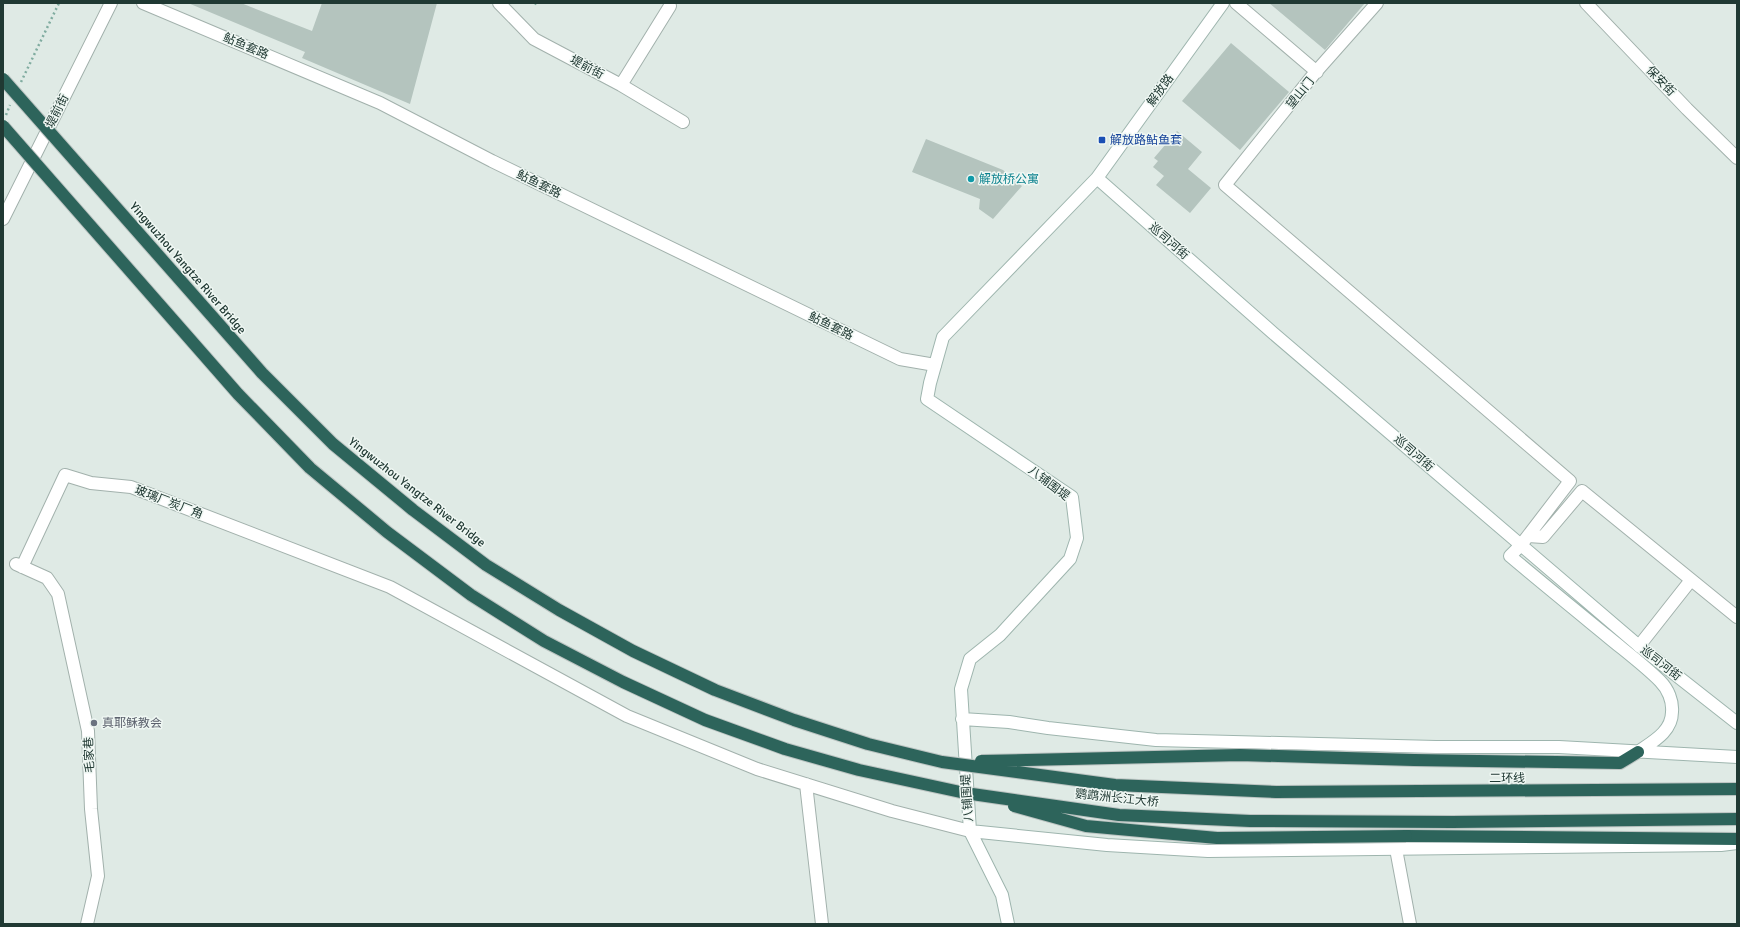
<svg xmlns="http://www.w3.org/2000/svg" width="1740" height="927" font-family="Signika,'Noto Sans SC',sans-serif">
<rect width="100%" height="100%" fill="#dfeae5"/>
<!-- building -->
<path fill="#b4c4be" d="M 188,3 L 241,3 L 312,31 L 322,3 L 437,3 L 410,104 L 302,58 L 305,52 Z
M 1269,3 L 1365,3 L 1325,50 Z
M 1231,43 L 1289,92 L 1240,150 L 1182,101 Z
M 1177,131 L 1202,152 L 1188,169 L 1211,188 L 1190,213 L 1156,185 L 1164,176 L 1153,167 L 1158,161 L 1154,158 Z
M 926,139 L 1003,170 L 1022,186 L 993,219 L 979,209 L 980,199 L 912,172 Z"/>
<g fill="none" stroke-linecap="round" stroke-linejoin="round">
<!-- street casing -->
<g stroke="#a2b1ac" stroke-width="14">
<path id="street" d="M 143,3 L 380,103 L 492,161 L 900,359 L 935,365
M 499,3 L 534,39 L 621,85 L 683,122
M 1236,3 L 1317,72
M 1377,3 L 1314,74 L 1225,185 L 1570,481 L 1521,545
M 1586,3 L 1687,109 L 1737,158
M 621,85 L 670,6
M 3,219 L 111,3
M 1528,536 L 1543,537 L 1582,491 L 1737,617
M 16,564 L 47,578 L 58,594 L 88,731 L 91,809 L 98,876 L 87,924
M 22,567 L 65,475 L 91,483 L 131,487 L 390,587 L 627,716 L 757,769 L 892,811 L 970,831
M 1639,646 L 1691,580
M 806,784 L 822,924
M 1396,849 L 1410,924"/>
</g>
<!-- secondary casing -->
<g stroke="#9eb5ae" stroke-width="14">
<path id="secondary" d="M 1097,178 L 1273,333 L 1639,646 L 1737,723
M 1521,545 L 1510,556 C 1542,583 1574,609 1607,636 C 1625,651 1644,665 1660,681 C 1668,689 1673,701 1672,712 C 1672,732 1652,742 1638,752
M 962,719 L 1009,722 L 1048,728 L 1156,740 L 1436,747 L 1559,747 L 1737,757
M 970,831 L 1107,845 L 1208,851 L 1721,845 L 1737,843
M 1008,924 L 1002,895 L 970,831 L 961,689 L 970,659 L 1000,635 L 1070,559 L 1077,538 L 1072,497 L 927,399 L 930,383 L 943,337 L 1097,178 L 1223,3"/>
</g>
<!-- highway casing -->
<g stroke="#bcc4c2" stroke-width="14">
<path id="highway" d="M 1414,760 L 1620,763 L 1638,752
M 1276,792 L 1737,789
M 1452,822 L 1737,819
M 1406,836 L 1737,839"/>
</g>
<!-- path -->
<path stroke="#80aca0" stroke-width="2.5" stroke-dasharray="2 3" stroke-linecap="butt" d="M 535,3 L 538,6
M 21,82 L 59,3
M 6,115 L 10,105"/>
<!-- street -->
<use href="#street" stroke="#fff" stroke-width="12"/>
<!-- secondary -->
<use href="#secondary" stroke="#fff" stroke-width="12"/>
<!-- highway -->
<use href="#highway" stroke="#2d645b" stroke-width="12"/>
<!-- highway-bridge casing -->
<g stroke="#bcc4c2" stroke-width="14" stroke-linecap="butt">
<path id="highway-bridge" d="M 3,79 L 262,373 L 333,444 L 413,510 L 486,565 L 559,610 L 633,651 L 715,690 L 794,720 L 868,744 L 942,762 L 1115,785 L 1276,792
M 3,126 L 238,394 L 310,468 L 387,532 L 471,595 L 544,641 L 623,682 L 705,720 L 785,749 L 859,770 L 965,793 L 1119,815 L 1250,821 L 1452,822
M 981,761 L 1240,755 L 1414,760
M 1014,806 L 1086,826 L 1217,838 L 1406,836"/>
</g>
<!-- highway-bridge -->
<use href="#highway-bridge" stroke="#2d645b" stroke-width="12"/>
</g>
<!-- markers -->
<rect fill="#1a4fb4" stroke="#eff7f3" stroke-width="1.5" x="1098" y="136" width="8" height="8" rx="2"/>
<circle fill="#0f9aa8" stroke="#eff7f3" stroke-width="1.5" cx="971" cy="179" r="4"/>
<circle fill="#6b7280" stroke="#eff7f3" stroke-width="1.5" cx="94" cy="723" r="4"/>
<g text-anchor="middle" stroke-width="3" stroke-linejoin="round" paint-order="stroke">
<!-- street labels -->
<g font-size="12" fill="#203933" stroke="#eff7f3">
<text transform="translate(246 46) rotate(23)" y="4">鲇鱼套路</text>
<text transform="translate(587 67) rotate(28)" y="4">堤前街</text>
<text transform="translate(1661 81) rotate(46)" y="4">保安街</text>
<text transform="translate(1160 90) rotate(-54)" y="4">解放路</text>
<text transform="translate(1300 93) rotate(-51)" y="4">望山门</text>
<text transform="translate(57 111) rotate(-63)" y="4">堤前街</text>
<text transform="translate(539 184) rotate(26)" y="4">鲇鱼套路</text>
<text transform="translate(1169 241) rotate(41)" y="4">巡司河街</text>
<text transform="translate(188 268) rotate(49)" y="4">Yingwuzhou Yangtze River Bridge</text>
<text transform="translate(831 326) rotate(26)" y="4">鲇鱼套路</text>
<text transform="translate(1414 453) rotate(41)" y="4">巡司河街</text>
<text transform="translate(1049 483) rotate(37)" y="4">八铺围堤</text>
<text transform="translate(417 492) rotate(38)" y="4">Yingwuzhou Yangtze River Bridge</text>
<text transform="translate(169 502) rotate(21)" y="4">玻璃厂炭厂角</text>
<text transform="translate(1661 663) rotate(38)" y="4">巡司河街</text>
<text transform="translate(89 755) rotate(-92)" y="4">毛家巷</text>
<text x="1507" y="782">二环线</text>
<text transform="translate(967 798) rotate(-94)" y="4">八铺围堤</text>
<text transform="translate(1117 798) rotate(6)" y="4">鹦鹉洲长江大桥</text>
</g>
<!-- transit labels -->
<g font-size="12" fill="#164399" stroke="#eff7f3" text-anchor="start">
<text x="1110" y="144">解放路鲇鱼套</text>
</g>
<!-- culture labels -->
<g font-size="12" fill="#0d838f" stroke="#eff7f3" text-anchor="start">
<text x="979" y="183">解放桥公寓</text>
</g>
<!-- worship labels -->
<g font-size="12" fill="#5b616d" stroke="#eff7f3" text-anchor="start">
<text x="102" y="727">真耶稣教会</text>
</g>
</g>
<!-- border -->
<rect width="1740" height="927" fill="none" stroke="#203933" stroke-width="8"/>
</svg>
